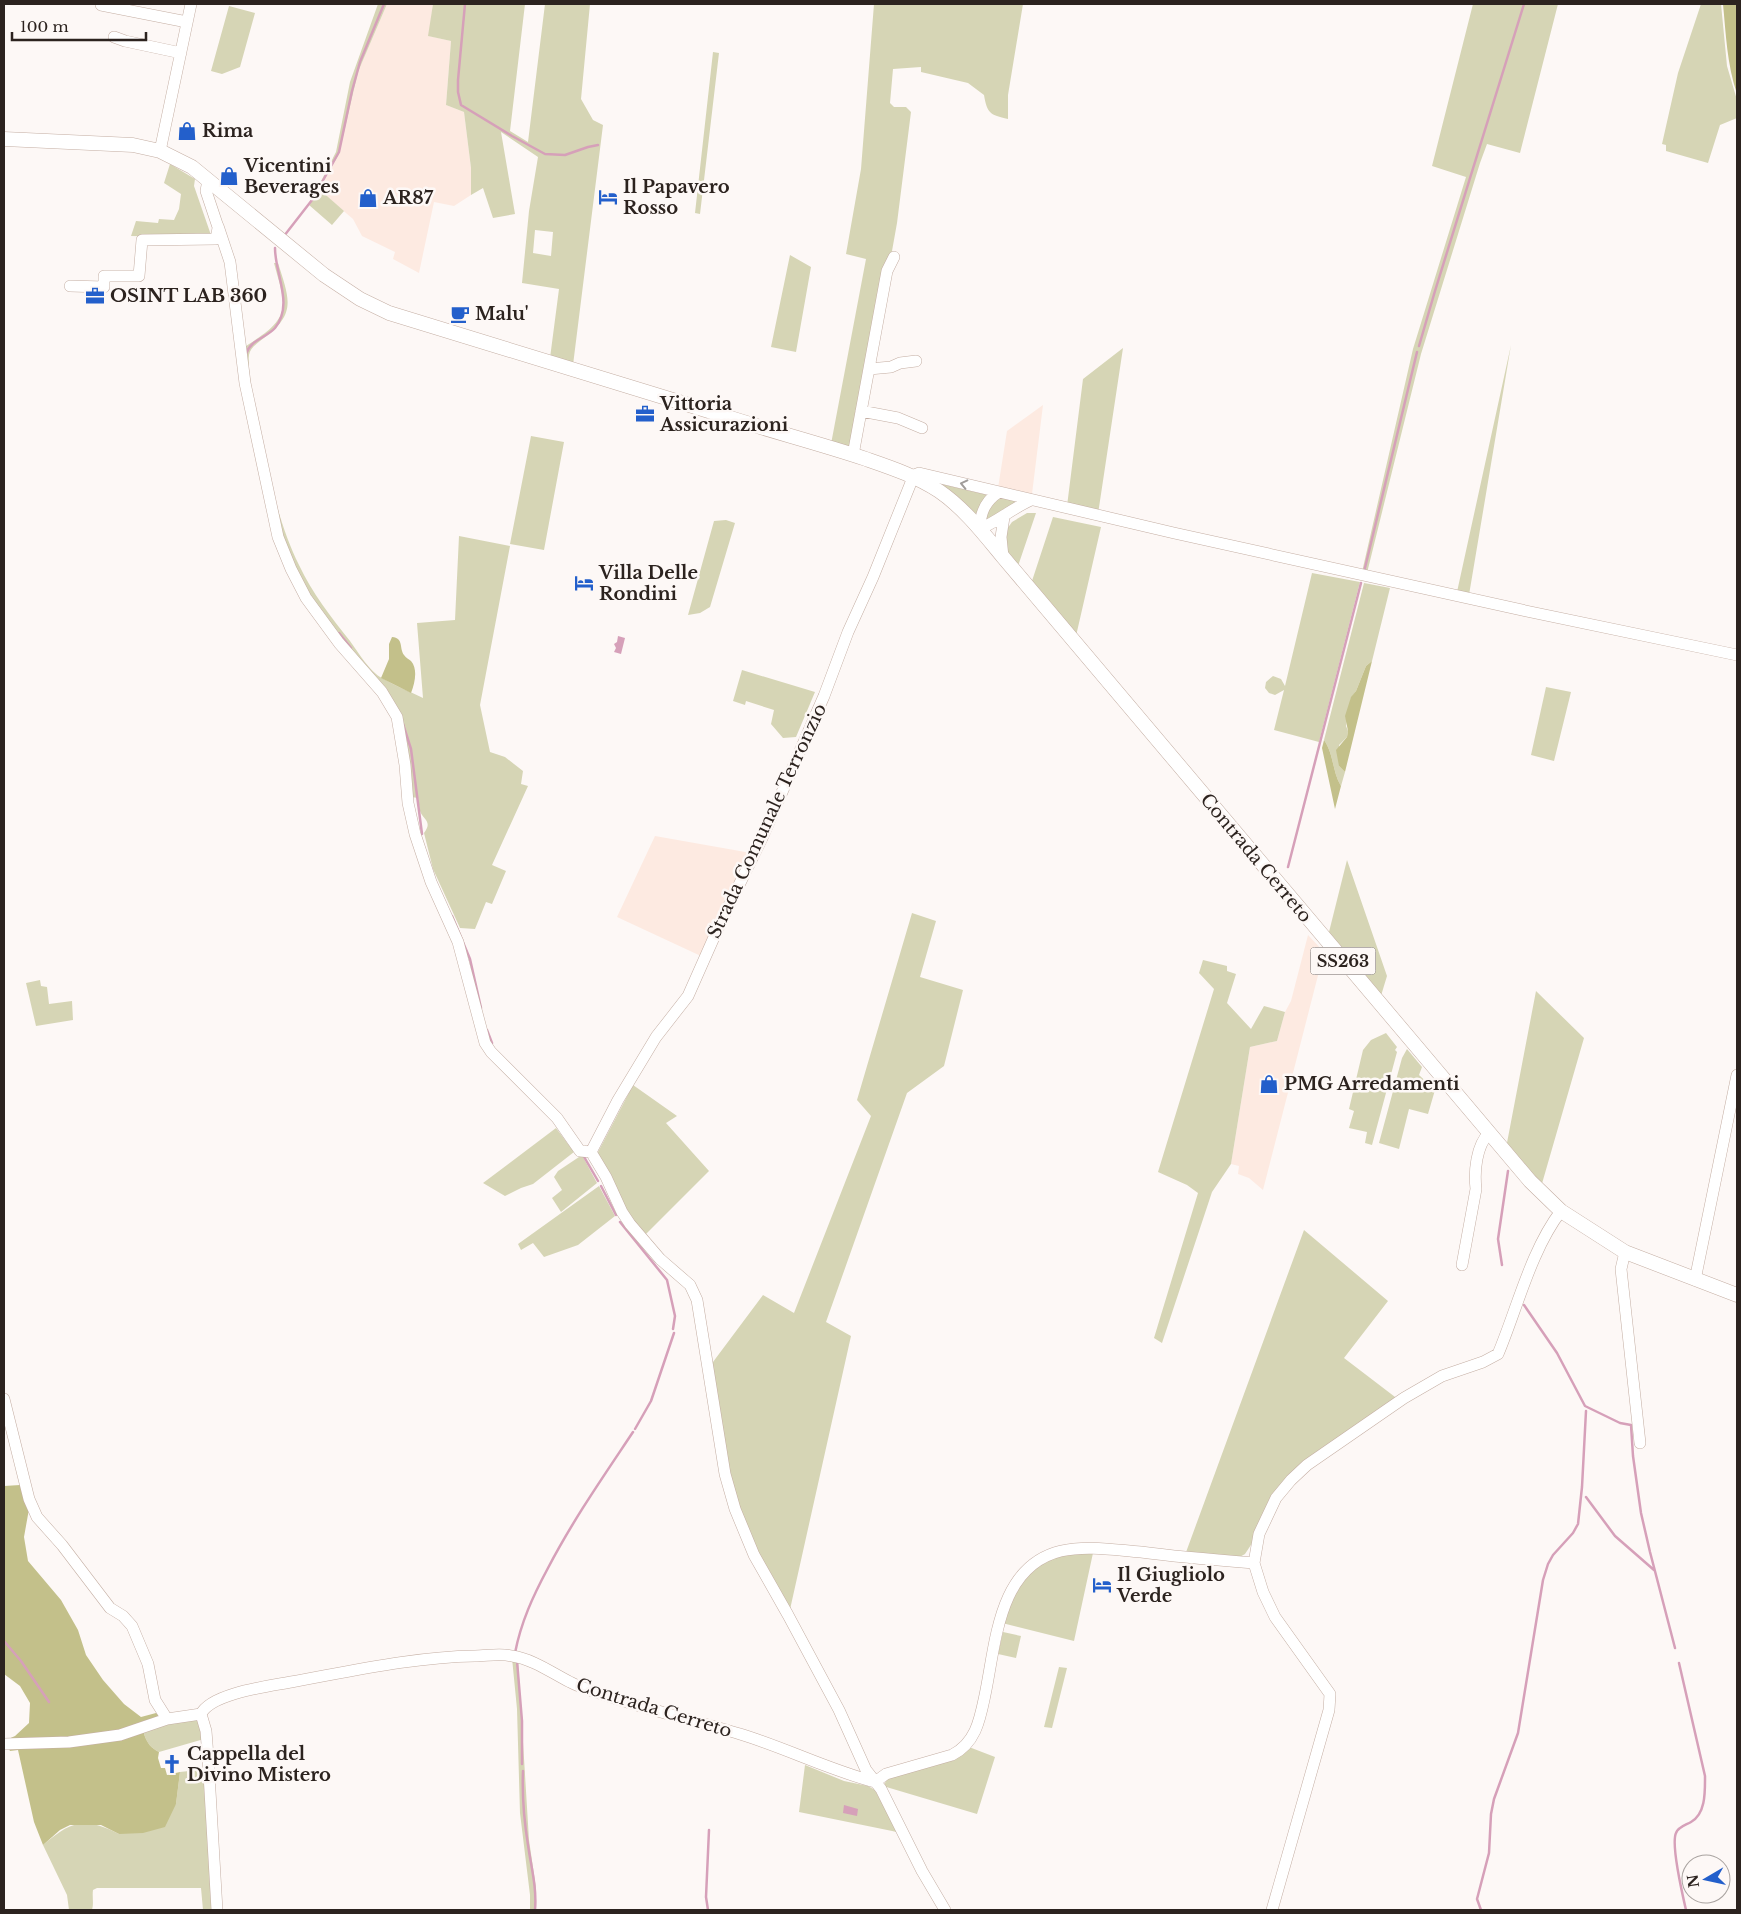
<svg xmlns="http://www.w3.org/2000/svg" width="1741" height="1914" font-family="'Libre Baskerville',serif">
<rect width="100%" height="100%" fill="#fdf8f6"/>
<!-- built -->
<path fill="#fdeae1" d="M 387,4 L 433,4 L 429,36 L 451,41 L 446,105 L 464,112 L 471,168 L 471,195 L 454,206 L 434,202 L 419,273 L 393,259 L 395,252 L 362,236 L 353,219 L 319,190 L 339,154 L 358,72 Z
M 1043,405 L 1032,494 L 998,488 L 1007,431 Z
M 655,836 L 751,853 L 703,957 L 617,917 Z
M 1308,935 L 1324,952 L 1263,1190 L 1249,1178 L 1238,1174 L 1239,1166 L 1231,1164 L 1250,1047 L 1277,1041 L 1285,1012 L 1291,1001 Z"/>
<!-- green -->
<path fill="#d6d5b5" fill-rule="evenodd" d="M 378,4 L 387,4 L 358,72 L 339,154 L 319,189 L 344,211 L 332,225 L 309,205 L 319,191 L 317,189 L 336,152 L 350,82 Z
M 433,4 L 525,4 L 510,131 L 528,142 L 545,4 L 590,4 L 581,99 L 593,120 L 603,125 L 573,365 L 550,358 L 559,289 L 522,283 L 529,211 L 538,157 L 501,132 L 515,214 L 493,218 L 483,188 L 471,195 L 471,168 L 464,112 L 446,105 L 451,41 L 428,36 ZM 535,230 L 553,232 L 551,256 L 533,253 Z
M 874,4 L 1023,4 L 1008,95 L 1008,119 C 990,115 987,113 984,95 L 968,83 L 921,72 L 921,67 L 893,69 L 890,103 L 894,107 L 906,107 L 911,112 L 897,223 L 892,251 L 887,262 L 851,450 L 831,444 L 866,259 L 846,254 L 861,169 Z
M 1473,4 L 1558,4 L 1520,153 L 1487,144 L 1480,163 L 1421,354 L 1367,573 L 1362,572 L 1413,349 L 1466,177 L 1432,166 Z
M 1701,4 L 1721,4 L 1727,66 L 1737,100 L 1737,118 L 1720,125 L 1708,163 L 1666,151 L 1666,145 L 1662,144 L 1678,73 Z
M 229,6 L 255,13 L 240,67 L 222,74 L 211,71 Z
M 713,52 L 719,53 L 700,214 L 695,213 Z
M 170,164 L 195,179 L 194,186 L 212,238 L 131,236 L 136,221 L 158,223 L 159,219 L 174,220 L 179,209 L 181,194 L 164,183 Z
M 790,255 L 811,267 L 796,352 L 771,347 Z
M 274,263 L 278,263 C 290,301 297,315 260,341 C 255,345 250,349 249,355 C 247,375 256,407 259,427 C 267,471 279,525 299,565 C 312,593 331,617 350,641 C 358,652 370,672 382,678 C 395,686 409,691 423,698 L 417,623 L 455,620 L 459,536 L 510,546 L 480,705 L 490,752 L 505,757 L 523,771 L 521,784 L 528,786 L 492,865 L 506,871 L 492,904 L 486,902 L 475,929 L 460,928 L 433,869 L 424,833 C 433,821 423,820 420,811 C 419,807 419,802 418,798 L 411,797 L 397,718 L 303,588 L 283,546 L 242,349 C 258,337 285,325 283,301 C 282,289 277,275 274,263 Z
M 1511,345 L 1469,595 L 1457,592 Z
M 1123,348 L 1098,514 L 1067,506 L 1083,379 Z
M 531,436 L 564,442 L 544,550 L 510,544 Z
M 941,484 L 988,495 L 978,517 Z
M 1002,496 L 1018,500 L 992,519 L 984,520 L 989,506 Z
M 1027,513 L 1036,513 L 1017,569 L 1006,554 L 1007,529 L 1012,522 Z
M 1053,517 L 1101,527 L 1076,636 L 1031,584 Z
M 726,520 L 735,523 L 710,607 L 700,613 L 688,615 L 714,521 Z
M 1312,573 L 1360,582 L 1319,742 L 1274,730 L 1284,690 L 1275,695 L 1269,693 L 1265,688 L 1266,682 L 1273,676 L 1281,679 L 1285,686 Z
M 1364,583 L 1390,588 L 1372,661 L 1366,666 L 1356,691 L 1351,698 L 1346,726 L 1348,731 L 1347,737 L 1339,745 L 1339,766 L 1345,772 L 1341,786 C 1332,771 1334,754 1324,740 Z
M 742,670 L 815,692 L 796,737 L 783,738 L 771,724 L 774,710 L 746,701 L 745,705 L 733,701 Z
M 1546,687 L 1571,692 L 1554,761 L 1531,755 Z
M 1347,860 L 1387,976 L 1380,999 L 1328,936 Z
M 912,913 L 936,921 L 920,977 L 963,990 L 944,1066 L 907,1093 L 826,1322 L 851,1336 L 789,1614 L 752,1544 L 729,1478 L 710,1366 L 763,1295 L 794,1313 L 871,1116 L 857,1100 Z
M 1203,960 L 1227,966 L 1227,971 L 1236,974 L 1227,1003 L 1251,1029 L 1264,1006 L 1285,1012 L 1277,1041 L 1250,1047 L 1231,1164 L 1212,1192 L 1162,1343 L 1154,1338 L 1198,1193 L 1187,1185 L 1158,1172 L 1214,989 L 1199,973 Z
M 40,980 L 41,986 L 47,987 L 49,1004 L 72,1001 L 73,1020 L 36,1026 L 26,983 Z
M 1536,991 L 1584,1038 L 1541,1187 L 1506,1148 Z
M 1386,1033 L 1397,1047 L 1395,1050 L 1397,1052 L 1372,1145 L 1365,1143 L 1367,1132 L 1349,1128 L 1354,1111 L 1349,1109 L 1363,1050 L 1371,1040 Z
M 1407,1049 L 1422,1067 L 1419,1075 L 1435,1090 L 1428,1114 L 1409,1109 L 1399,1149 L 1379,1143 L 1402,1058 Z
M 633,1085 L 677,1116 L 666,1123 L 709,1171 L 644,1236 L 636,1226 L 598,1157 L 598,1152 Z
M 556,1128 L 574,1152 L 533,1184 L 521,1188 L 505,1196 L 483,1183 Z
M 582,1155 L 597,1183 L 561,1212 L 552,1198 L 562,1190 L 554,1177 L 558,1171 Z
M 599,1186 L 615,1216 L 578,1245 L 544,1257 L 533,1243 L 521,1250 L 518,1244 Z
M 1304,1230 L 1388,1301 L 1344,1358 L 1399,1400 L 1303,1466 L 1245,1554 L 1238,1558 L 1185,1555 Z
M 1069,1553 L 1093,1553 L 1074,1641 L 1002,1623 L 1015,1588 L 1038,1565 Z
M 1003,1632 L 1021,1636 L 1016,1658 L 998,1654 Z
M 512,1658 L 518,1660 L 529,1840 L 536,1888 L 536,1910 L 530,1910 L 530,1895 L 520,1813 L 517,1709 Z
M 1059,1667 L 1067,1668 L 1052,1728 L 1044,1727 Z
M 196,1720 L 201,1724 L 204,1739 L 159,1752 C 151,1748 147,1743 144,1734 L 147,1730 L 172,1722 Z
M 969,1747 L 995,1757 L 977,1814 L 883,1786 L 888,1778 L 954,1760 Z
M 805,1765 L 844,1781 L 868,1786 L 875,1790 L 897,1832 L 799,1812 Z
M 206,1769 L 215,1910 L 203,1910 L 201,1888 L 97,1888 L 93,1890 C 92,1897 94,1903 92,1910 L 69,1910 L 67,1895 L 43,1845 C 71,1821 84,1816 119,1834 L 176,1804 L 180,1772 Z"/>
<!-- forest -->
<path fill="#c3c08a" d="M 1723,4 L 1737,4 L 1737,94 C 1727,64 1726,35 1723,4 Z
M 392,637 C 404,638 399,648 404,655 C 406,658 409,659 411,661 C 418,669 415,683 411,693 L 381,678 L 389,659 L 389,644 Z
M 1372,661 L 1345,772 L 1339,766 L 1336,750 L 1347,737 L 1348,731 L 1345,716 L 1351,697 L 1356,691 L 1366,666 Z
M 1324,740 C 1334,754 1332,771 1341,786 L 1335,809 L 1322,748 Z
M 20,1485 L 29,1509 L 24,1537 L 28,1561 L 61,1600 L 78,1630 L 86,1655 L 103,1680 L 124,1704 L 141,1717 L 156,1713 L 169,1723 L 147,1730 L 144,1734 C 147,1743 151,1748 159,1752 L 158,1758 L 161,1768 L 165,1768 L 167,1775 L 180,1772 L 176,1804 L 165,1827 L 143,1833 L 119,1834 L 101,1825 L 70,1825 L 60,1830 L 43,1845 L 34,1822 L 18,1750 L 10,1751 L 4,1741 L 15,1736 L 29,1723 L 30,1703 L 20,1686 L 4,1674 L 4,1486 Z"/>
<!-- water -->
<path fill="#d6a0b9" d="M 618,636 L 625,638 L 621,654 L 614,652 L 616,648 L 614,644 L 617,642 Z
M 844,1805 L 858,1809 L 857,1816 L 843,1813 Z"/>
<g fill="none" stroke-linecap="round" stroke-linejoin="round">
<!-- stream -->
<path stroke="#d6a0b9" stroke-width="2.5" d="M 465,4 L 458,80 L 458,92 L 461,105 L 512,136 L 545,154 L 565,155 L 588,147 L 598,145
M 284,236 L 312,200 L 339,152 L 352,91 L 360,62 L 384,4
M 1419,346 L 1435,291 L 1524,4
M 246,354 C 250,340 266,338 275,328 C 294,304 275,275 275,248
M 1364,572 L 1417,352
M 339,633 L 351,648
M 403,724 L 411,749 L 422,834
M 1288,867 L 1361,583
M 452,916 L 470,959 L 481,1008
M 487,1030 L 492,1043
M 583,1155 L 598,1181
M 601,1186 L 616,1215
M 620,1222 L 667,1280 L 675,1316 L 673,1329
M 1502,1265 L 1498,1239 L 1508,1171
M 1524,1305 L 1557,1353 L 1585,1406 L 1620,1423 L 1631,1425 L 1633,1456 L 1641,1513 L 1650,1552 L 1675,1648
M 635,1429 L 651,1401 L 674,1333
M 1586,1497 L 1615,1536 L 1654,1570
M 4,1641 L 21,1661 L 49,1702
M 515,1653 C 521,1622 533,1596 548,1568 C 573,1520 603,1477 633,1432
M 517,1661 L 522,1721 L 522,1764
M 1679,1663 L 1705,1776 C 1705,1791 1706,1814 1691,1822 C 1686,1825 1678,1827 1676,1833 C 1671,1844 1683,1897 1686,1910
M 523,1771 C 522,1795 524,1820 528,1845 C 531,1866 537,1888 535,1910
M 708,1910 L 706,1897 L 709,1830
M 1481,1910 L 1477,1899 L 1489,1853 L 1491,1814 L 1494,1799 L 1518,1733 L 1543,1580 L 1548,1564 L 1553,1555 L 1573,1533 L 1578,1524 L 1582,1487 L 1586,1411"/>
<!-- minor casing -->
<g stroke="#c4aea3" stroke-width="12">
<path id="minor" d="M 101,5 L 187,22
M 114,37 L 125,41 L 181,53
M 160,151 L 191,4
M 208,180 L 206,191 L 218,227
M 218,226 L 230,262 L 245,383 L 278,537 L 291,569 L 306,598 L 339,643 L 382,692 L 397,717 L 405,765 L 408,803 L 415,834 L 431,882 L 458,942 L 485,1043 L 491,1052 L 557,1118 L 580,1151 L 591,1152 L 606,1177 L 622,1212 L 630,1224 L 660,1259 L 690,1285 L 697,1300 L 725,1474 L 735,1509 L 754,1555 L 788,1615 L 839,1710 L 866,1770 L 881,1789 L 922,1871 L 945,1910
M 70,286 L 104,287 L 104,276 L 139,276 L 142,240 L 216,239 L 218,228
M 869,369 L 891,367 L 900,363 L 916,361
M 861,411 L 898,418 L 922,428
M 853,455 L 887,271 L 894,257
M 999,492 C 985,501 980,513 980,529 C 998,521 1013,508 1031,500
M 1003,557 L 1001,537 L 1004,517
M 591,1152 L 618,1100 L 656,1037 L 688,996 L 719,926 L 762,838 L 824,696 L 848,632 L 873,577 L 914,475 L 919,473 L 1174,533 L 1526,611 L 1737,655
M 1625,1252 L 1621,1269 L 1640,1443
M 1462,1265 L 1476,1189 C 1474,1172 1476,1146 1489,1133
M 1695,1280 L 1737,1075
M 4,1399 L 29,1499 L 37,1517 L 62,1545 L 110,1608 L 123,1616 L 132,1626 L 148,1664 L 155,1700 L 167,1719 L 201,1714 L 206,1731 L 208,1757 L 217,1910
M 201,1714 C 211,1693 270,1686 291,1682 C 352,1671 413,1657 475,1656 C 487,1656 500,1653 512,1656 C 533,1659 552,1673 570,1682 C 579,1687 589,1690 599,1693 C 645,1709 693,1720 740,1734 C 786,1748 829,1770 875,1782 L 886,1774 L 952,1755 C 976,1743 980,1719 985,1695 C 996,1643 998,1566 1061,1551 C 1087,1545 1115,1550 1141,1552 C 1178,1557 1216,1560 1254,1563
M 4,1744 L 69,1742 L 120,1735 L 167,1719
M 1272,1910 L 1329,1710 L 1330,1694 L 1275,1617 L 1263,1592 L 1254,1563 L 1259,1534 L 1276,1498 L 1291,1480 L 1307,1465 L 1404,1398 L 1442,1376 L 1483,1362 L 1498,1354 C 1517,1309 1531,1250 1561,1211"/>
</g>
<!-- major casing -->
<g stroke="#c4aea3" stroke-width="15">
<path id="major" d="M 4,139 L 133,145 L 160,151 L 192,167 L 324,275 L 360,299 L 389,313 L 712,412 C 763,429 815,442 866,459 C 892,468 916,476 939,491 C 964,508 984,534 1003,557 L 1530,1181 L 1561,1211 L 1625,1252 L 1737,1295"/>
</g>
<!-- minor -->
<use href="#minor" stroke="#fff" stroke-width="11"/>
<!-- major -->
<use href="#major" stroke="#fff" stroke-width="14"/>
</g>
<!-- one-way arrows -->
<defs><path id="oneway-chevron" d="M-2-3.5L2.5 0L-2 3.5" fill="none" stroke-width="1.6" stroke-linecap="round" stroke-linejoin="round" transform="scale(1.25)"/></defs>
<use stroke="#a09c9a" href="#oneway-chevron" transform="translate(964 484) rotate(-167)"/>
<!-- icons -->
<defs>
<g id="shop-bare" transform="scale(1.5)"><path d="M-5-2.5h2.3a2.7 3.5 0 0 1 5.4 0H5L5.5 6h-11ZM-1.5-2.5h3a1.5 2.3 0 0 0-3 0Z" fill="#235fcb" stroke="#fdf8f6" stroke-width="2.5" paint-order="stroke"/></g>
<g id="hotel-bare" transform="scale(1.5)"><path d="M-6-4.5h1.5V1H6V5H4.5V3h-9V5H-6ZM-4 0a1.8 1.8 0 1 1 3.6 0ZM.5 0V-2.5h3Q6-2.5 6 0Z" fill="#235fcb" stroke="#fdf8f6" stroke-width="2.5" paint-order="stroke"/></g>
<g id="office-bare" transform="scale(1.5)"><path d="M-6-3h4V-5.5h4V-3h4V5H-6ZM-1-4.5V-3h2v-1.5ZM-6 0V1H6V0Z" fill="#235fcb" stroke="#fdf8f6" stroke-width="2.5" paint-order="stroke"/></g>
<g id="cafe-bare" transform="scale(1.5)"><path d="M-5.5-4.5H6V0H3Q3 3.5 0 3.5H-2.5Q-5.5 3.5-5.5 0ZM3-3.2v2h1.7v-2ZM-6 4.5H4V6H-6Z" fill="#235fcb" stroke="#fdf8f6" stroke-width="2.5" paint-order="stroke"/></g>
<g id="church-bare" transform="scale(1.5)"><path d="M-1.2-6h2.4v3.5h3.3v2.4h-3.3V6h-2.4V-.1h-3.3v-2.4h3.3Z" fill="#235fcb" stroke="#fdf8f6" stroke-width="2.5" paint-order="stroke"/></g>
</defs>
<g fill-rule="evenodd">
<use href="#shop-bare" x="187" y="131"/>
<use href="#shop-bare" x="229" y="176"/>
<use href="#hotel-bare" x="608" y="197"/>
<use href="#shop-bare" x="368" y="198"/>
<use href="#office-bare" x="95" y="296"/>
<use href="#cafe-bare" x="460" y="314"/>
<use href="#office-bare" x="645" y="414"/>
<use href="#hotel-bare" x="584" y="583"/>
<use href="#shop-bare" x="1269" y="1084"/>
<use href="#hotel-bare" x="1102" y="1585"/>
<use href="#church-bare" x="172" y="1764"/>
</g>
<g text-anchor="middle" stroke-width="5" stroke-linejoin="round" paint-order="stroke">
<!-- shield labels -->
<rect fill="#fdf8f6" stroke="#6b6360" stroke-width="1" x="1310.5" y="947.5" width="65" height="27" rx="4"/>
<g font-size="16" font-weight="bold" fill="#2c231f">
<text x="1343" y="967">SS263</text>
</g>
<!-- poi labels -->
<g font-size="18" font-weight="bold" fill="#2c231f" stroke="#fdf8f6" text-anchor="start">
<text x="202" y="137">Rima</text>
<text x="244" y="172">Vicentini<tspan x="244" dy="21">Beverages</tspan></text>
<text x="623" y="193">Il Papavero<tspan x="623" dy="21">Rosso</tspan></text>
<text x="383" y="204">AR87</text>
<text x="110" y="302">OSINT LAB 360</text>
<text x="475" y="320">Malu'</text>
<text x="660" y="410">Vittoria<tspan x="660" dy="21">Assicurazioni</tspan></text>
<text x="599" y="579">Villa Delle<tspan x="599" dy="21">Rondini</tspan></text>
<text x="1284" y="1090">PMG Arredamenti</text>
<text x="1117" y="1581">Il Giugliolo<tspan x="1117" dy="21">Verde</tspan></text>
<text x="187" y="1760">Cappella del<tspan x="187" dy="21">Divino Mistero</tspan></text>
</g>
<!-- street labels -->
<g font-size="18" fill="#2c231f" stroke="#fdf8f6">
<text transform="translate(767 821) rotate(-65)" y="6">Strada Comunale Terronzio</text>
<text transform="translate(1256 858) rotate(50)" y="6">Contrada Cerreto</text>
<text transform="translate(654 1708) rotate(17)" y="6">Contrada Cerreto</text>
</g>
</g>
<!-- border -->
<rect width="1741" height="1914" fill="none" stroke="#2c231f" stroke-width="10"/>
<!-- north arrow -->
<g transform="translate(1706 1879) rotate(261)"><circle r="24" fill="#fdf8f6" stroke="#a9a3a0"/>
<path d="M0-4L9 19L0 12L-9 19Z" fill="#235fcb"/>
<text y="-8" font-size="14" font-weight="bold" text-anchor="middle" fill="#2c231f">N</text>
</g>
<!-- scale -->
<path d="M12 32v8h134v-8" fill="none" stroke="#2c231f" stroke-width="2.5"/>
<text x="20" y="32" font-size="15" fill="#2c231f" stroke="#fdf8f6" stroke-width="4" paint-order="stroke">100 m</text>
</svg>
